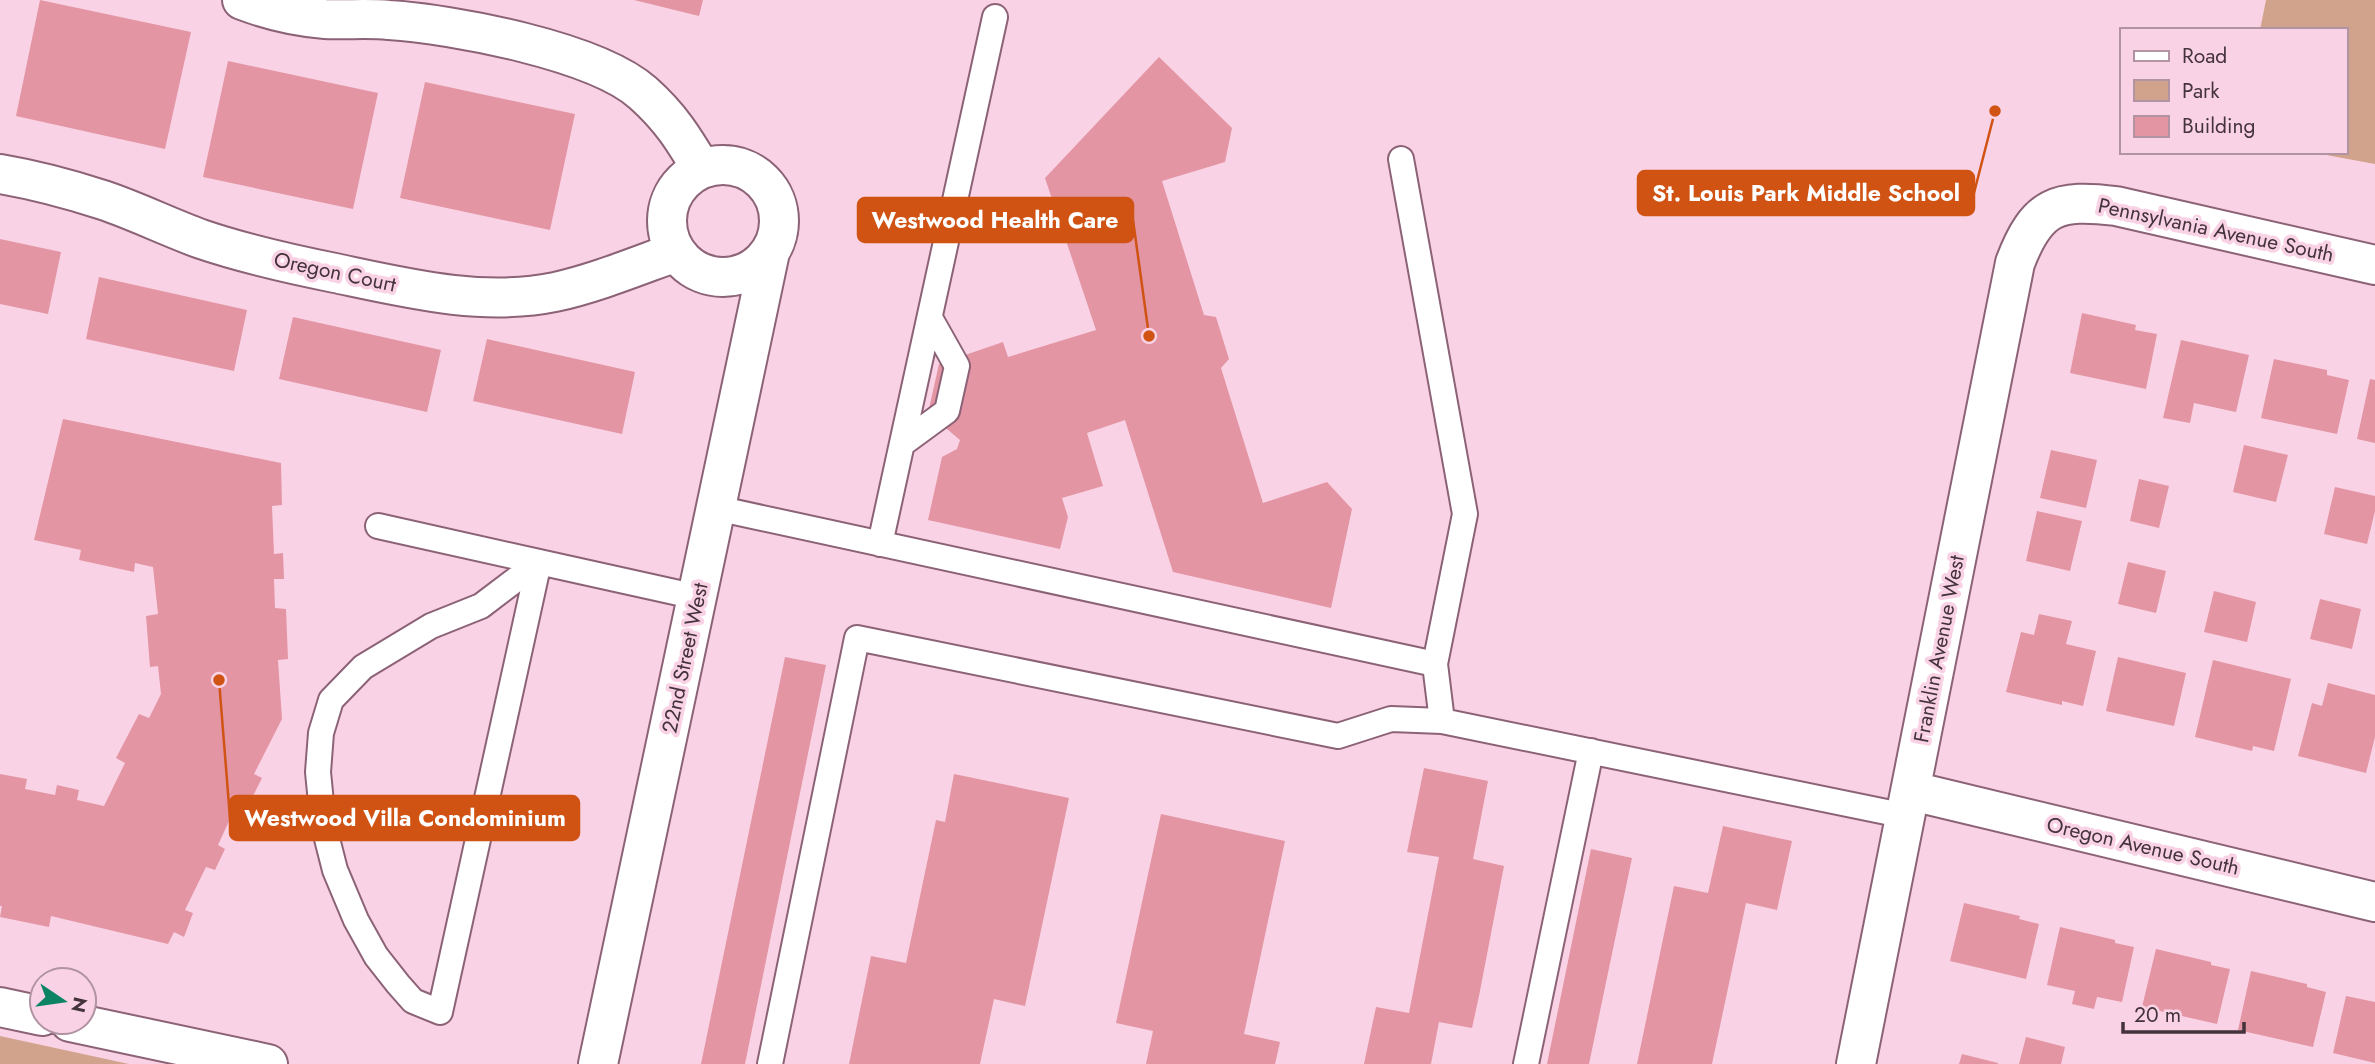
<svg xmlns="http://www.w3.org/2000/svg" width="2375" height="1064" font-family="Jost,sans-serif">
<rect width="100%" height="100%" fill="#f9d3e5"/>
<!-- green -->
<path fill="#d1a38d" d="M 2266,0 L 2375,0 L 2375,164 L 2310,152 L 2345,152 L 2345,30 L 2260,30 Z
M 0,1036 L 129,1064 L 0,1064 Z"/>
<!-- building -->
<path fill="#e395a4" d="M 40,0 L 191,32 L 165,149 L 16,116 Z
M 634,0 L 703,0 L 699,16 Z
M 1159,57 L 1232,128 L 1225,162 L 1162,181 L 1204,315 L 1216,317 L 1229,359 L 1221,368 L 1263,503 L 1327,482 L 1352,509 L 1331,608 L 1173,572 L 1125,420 L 1087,433 L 1103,486 L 1062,498 L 1068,517 L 1060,549 L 928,520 L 942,457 L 957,449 L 960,440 L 928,413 L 939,364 L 1003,342 L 1008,357 L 1096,330 L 1045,178 Z
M 228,61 L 378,93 L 353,209 L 203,177 Z
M 425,82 L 575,114 L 550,230 L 400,198 Z
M 0,239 L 61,252 L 48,314 L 0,304 Z
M 99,277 L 247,310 L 234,371 L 86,339 Z
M 2082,313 L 2136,325 L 2135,330 L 2157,334 L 2146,389 L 2070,373 Z
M 293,317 L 441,350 L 427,412 L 279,379 Z
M 487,339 L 635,372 L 622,434 L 473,401 Z
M 2181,340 L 2249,355 L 2236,412 L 2194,403 L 2190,423 L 2163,418 Z
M 2274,359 L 2327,370 L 2327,375 L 2349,380 L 2337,434 L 2261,418 Z
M 2370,379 L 2375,380 L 2375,443 L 2357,439 Z
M 63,419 L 281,463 L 282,505 L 272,506 L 274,554 L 283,553 L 284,579 L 274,579 L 275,608 L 286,609 L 288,659 L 278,660 L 282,719 L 254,774 L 262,778 L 239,824 L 230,819 L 218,845 L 225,849 L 215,870 L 206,867 L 185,910 L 193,913 L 184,937 L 174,932 L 168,944 L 51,916 L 49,927 L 0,917 L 2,906 L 0,906 L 0,774 L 27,779 L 25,789 L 55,795 L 57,785 L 79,790 L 77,800 L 104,806 L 125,763 L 116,758 L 139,714 L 149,718 L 161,694 L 158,666 L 150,667 L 146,616 L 158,614 L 153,567 L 135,563 L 134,572 L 79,560 L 81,550 L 34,540 Z
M 2244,445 L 2288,455 L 2276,502 L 2233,492 Z
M 2051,450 L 2097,460 L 2086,508 L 2040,498 Z
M 2139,479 L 2169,486 L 2159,528 L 2130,521 Z
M 2335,487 L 2375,496 L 2375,511 L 2367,544 L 2324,534 Z
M 2037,511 L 2082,521 L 2070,571 L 2026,561 Z
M 2128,562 L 2166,571 L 2156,613 L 2118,604 Z
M 2214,591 L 2256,602 L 2247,642 L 2204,632 Z
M 2320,599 L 2361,609 L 2352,649 L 2310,639 Z
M 2039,614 L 2072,621 L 2066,644 L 2096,651 L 2083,706 L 2062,701 L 2062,705 L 2006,692 L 2021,632 L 2034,635 Z
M 785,657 L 826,665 L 745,1064 L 701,1064 Z
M 2118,657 L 2186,673 L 2174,726 L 2106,711 Z
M 2213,660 L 2291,679 L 2274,751 L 2253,746 L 2252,751 L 2195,737 Z
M 2328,683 L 2375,695 L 2375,737 L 2366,773 L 2298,756 L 2312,703 L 2322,706 Z
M 1424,768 L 1488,781 L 1473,859 L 1504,866 L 1479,996 L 1472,1028 L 1439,1022 L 1431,1064 L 1364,1064 L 1376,1007 L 1409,1013 L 1439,857 L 1407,852 Z
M 954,774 L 1069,798 L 1025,1006 L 994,999 L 980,1064 L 849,1064 L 871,956 L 906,963 L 936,820 L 945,822 Z
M 1161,814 L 1285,841 L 1244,1034 L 1280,1042 L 1275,1064 L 1146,1064 L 1153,1031 L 1116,1023 Z
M 1723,826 L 1792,841 L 1777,910 L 1746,903 L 1712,1064 L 1637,1064 L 1674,886 L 1708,893 Z
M 1591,849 L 1632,858 L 1589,1064 L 1547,1064 Z
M 1964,903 L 2020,916 L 2019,919 L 2039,924 L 2026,979 L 1950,961 Z
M 2060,927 L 2115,940 L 2115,943 L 2134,947 L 2122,1002 L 2097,997 L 2094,1009 L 2072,1004 L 2075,991 L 2047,985 Z
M 2156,949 L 2211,962 L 2211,965 L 2230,969 L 2217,1024 L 2142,1007 Z
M 2251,971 L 2307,984 L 2307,987 L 2326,992 L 2313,1047 L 2238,1030 Z
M 2346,996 L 2375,1002 L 2375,1063 L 2333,1053 Z
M 2026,1037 L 2065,1047 L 2061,1064 L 2019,1064 Z
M 1962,1054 L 1998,1063 L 1998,1064 L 1959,1064 Z"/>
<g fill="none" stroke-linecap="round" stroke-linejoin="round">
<!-- lane casing -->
<g stroke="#8c6277" stroke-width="28">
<path id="lane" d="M 1401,159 L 1465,514 L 1435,664 L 1442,721
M 902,444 L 947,411 L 957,366 L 930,318
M 716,508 L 1435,664
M 378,526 L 539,562
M 880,544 L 995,17
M 539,562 L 481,606 L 431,626 L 363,667 L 331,700 L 321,733 L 318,772 L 323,823 L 335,870 L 356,920 L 376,956 L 398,984 L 413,1001 L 440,1012 L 539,562 L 697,597
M 770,1064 L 857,638 L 1338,736 L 1391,719 L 1442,721 L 1906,816
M 1526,1064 L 1591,751"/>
</g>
<!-- street casing -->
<g stroke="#8c6277" stroke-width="42">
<path id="street" d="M 242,0 C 268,10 298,17 325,19 C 347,20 368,18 389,20 C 453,24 596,51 643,93 C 670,117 683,138 701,168
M667 221a56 56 0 1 1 112 0a56 56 0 1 1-112 0Z
M 0,174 C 35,180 69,189 103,200 C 136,211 168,227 201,239 C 245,254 290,264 335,273 C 406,288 483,307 555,292 C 596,283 637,266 676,252
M 1912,791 L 2375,902
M 0,1007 L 42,1016
M 70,1022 L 268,1064
M 598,1064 L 770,252
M 1856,1064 L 2015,263 C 2037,205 2057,199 2116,206 L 2375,265"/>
</g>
<!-- lane -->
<use href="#lane" stroke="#fff" stroke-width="24"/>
<!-- street -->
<use href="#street" stroke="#fff" stroke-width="38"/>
</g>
<g text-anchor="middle" stroke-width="7" stroke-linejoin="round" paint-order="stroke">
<!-- street labels -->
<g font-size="21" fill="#45333c" stroke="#f9d3e5">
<text transform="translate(2216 230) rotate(12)" y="7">Pennsylvania Avenue South</text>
<text transform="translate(335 272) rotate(12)" y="7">Oregon Court</text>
<text transform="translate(1939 649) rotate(-79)" y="7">Franklin Avenue West</text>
<text transform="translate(685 658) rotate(-78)" y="7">22nd Street West</text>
<text transform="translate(2143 846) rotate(13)" y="7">Oregon Avenue South</text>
</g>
</g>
<!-- callouts -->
<path fill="none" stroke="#d05313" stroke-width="2.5" d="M1995 111L1974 193M1149 336L1133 220M219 680L230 818"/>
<g fill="#d05313" stroke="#f9d3e5" stroke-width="2.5">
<circle cx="1995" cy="111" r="7"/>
<circle cx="1149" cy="336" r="7"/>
<circle cx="219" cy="680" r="7"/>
</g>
<g fill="#d05313" stroke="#d05313" stroke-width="2.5">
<rect x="1638" y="171" width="336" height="44" rx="7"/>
<rect x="858" y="198" width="275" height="44" rx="7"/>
<rect x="230" y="796" width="349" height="44" rx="7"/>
</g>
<g font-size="23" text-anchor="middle" font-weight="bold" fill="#fff">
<text x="1806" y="201">St. Louis Park Middle School</text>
<text x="995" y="228">Westwood Health Care</text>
<text x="405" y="826">Westwood Villa Condominium</text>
</g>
<!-- legend -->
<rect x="2120" y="28" width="228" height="126" fill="#f9d3e5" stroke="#b193a1" stroke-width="2"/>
<rect x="2134" y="51" width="35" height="10" fill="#ffffff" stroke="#b193a1" stroke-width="2"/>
<text x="2182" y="63" font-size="21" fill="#45333c">Road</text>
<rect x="2134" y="80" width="35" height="21" fill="#d1a38d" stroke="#b193a1" stroke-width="2"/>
<text x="2182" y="98" font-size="21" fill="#45333c">Park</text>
<rect x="2134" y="116" width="35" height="21" fill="#e395a4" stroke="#b193a1" stroke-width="2"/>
<text x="2182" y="133" font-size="21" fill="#45333c">Building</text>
<!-- north arrow -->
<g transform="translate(63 1001) rotate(103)"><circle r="33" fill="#f9d3e5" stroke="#b193a1" stroke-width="2"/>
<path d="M0-5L12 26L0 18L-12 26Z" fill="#0c8362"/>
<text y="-10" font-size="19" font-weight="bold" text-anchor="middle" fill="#45333c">N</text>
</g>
<!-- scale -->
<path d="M2123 1022v10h121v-10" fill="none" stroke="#45333c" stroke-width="3.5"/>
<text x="2134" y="1022" font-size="21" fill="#45333c" stroke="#f9d3e5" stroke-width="5" paint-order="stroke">20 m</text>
</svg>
